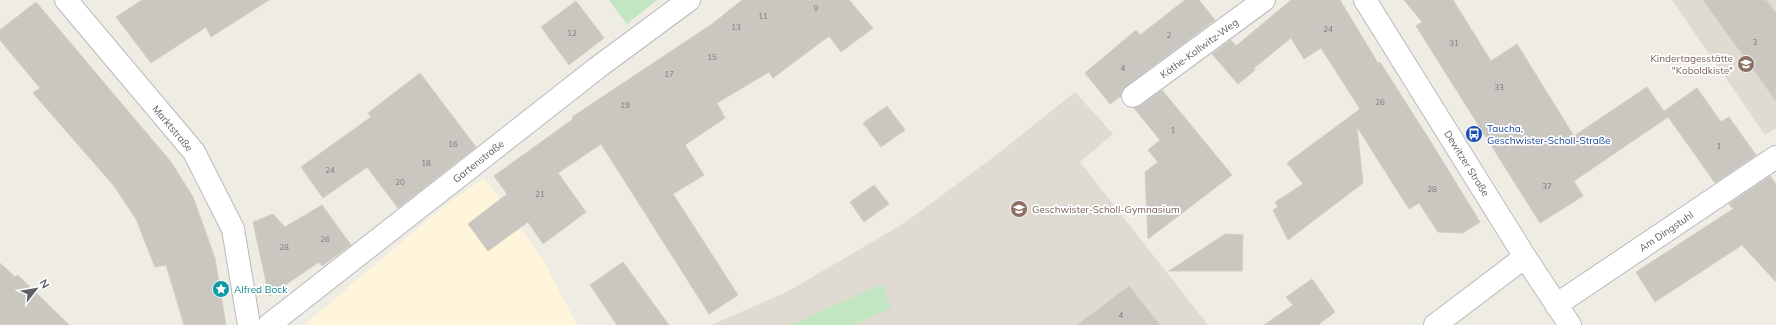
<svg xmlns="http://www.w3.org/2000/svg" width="1776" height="325" font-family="Mulish,sans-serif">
<rect width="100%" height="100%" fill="#efece4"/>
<!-- commercial -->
<path fill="#fef5da" d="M 484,178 L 542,258 L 577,325 L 304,325 L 442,208 Z"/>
<!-- education -->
<path fill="#dfdbd2" d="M 1672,0 L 1776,0 L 1776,128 L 1765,135 Z
M 1075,92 L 1113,134 L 1080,162 L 1208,325 L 711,325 L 787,292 L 906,222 L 995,156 Z"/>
<!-- green -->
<path fill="#c1e6c1" d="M 609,0 L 657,0 L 627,24 Z
M 882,284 L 891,308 L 854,325 L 791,325 Z"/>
<!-- building -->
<path fill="#cac7c1" stroke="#d3cec2" d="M 142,0 L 269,0 L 211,37 L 206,27 L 151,63 L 116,17 Z
M 742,0 L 849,0 L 873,28 L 841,52 L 829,36 L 773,78 L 769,72 L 717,103 L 725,118 L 685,145 L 704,175 L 673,194 L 738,295 L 709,314 L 601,144 L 558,173 L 586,212 L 543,244 L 528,222 L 488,251 L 468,224 L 507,194 L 494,176 L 573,119 L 572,117 L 712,24 Z
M 1185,0 L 1199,0 L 1215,20 L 1126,86 L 1122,91 L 1121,96 L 1110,104 L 1085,73 L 1136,30 L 1140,35 Z
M 1291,0 L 1340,0 L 1378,63 L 1380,62 L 1434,147 L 1480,222 L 1463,233 L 1438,232 L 1419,203 L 1409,209 L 1357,127 L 1363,183 L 1288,240 L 1273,210 L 1278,207 L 1275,202 L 1303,184 L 1287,163 L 1360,109 L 1321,48 L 1304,59 L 1291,38 L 1254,68 L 1255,70 L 1238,84 L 1212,54 L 1231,40 L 1236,46 Z
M 1404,0 L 1453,0 L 1491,61 L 1517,44 L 1574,136 L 1647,87 L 1668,117 L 1574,181 L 1583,196 L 1540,223 L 1416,26 L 1422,22 Z
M 1703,0 L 1766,0 L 1776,13 L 1776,101 Z
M 576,1 L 604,38 L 569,65 L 541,27 Z
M 36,2 L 171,162 L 193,197 L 215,258 L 226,325 L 184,325 L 166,265 L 155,267 L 136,219 L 114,186 L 33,93 L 40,88 L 0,40 L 0,30 Z
M 420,73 L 476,147 L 398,208 L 367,167 L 323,198 L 301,167 L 371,117 L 368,113 Z
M 1697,88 L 1721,122 L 1729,117 L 1756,155 L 1715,183 L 1664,111 Z
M 1162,90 L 1232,175 L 1148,239 L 1145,172 L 1158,162 L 1148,150 L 1160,140 L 1134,108 L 1140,106 Z
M 887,106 L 905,130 L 881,147 L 863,123 Z
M 1770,176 L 1776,184 L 1776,282 L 1742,245 L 1655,302 L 1636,272 L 1733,209 L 1729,204 Z
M 874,185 L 889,204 L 864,222 L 850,202 Z
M 322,205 L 351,245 L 322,266 L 319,262 L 269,296 L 253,222 L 273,214 L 285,227 Z
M 1225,234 L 1243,235 L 1242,271 L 1169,271 Z
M 623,262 L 669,325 L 617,325 L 590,285 Z
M 0,263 L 15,277 L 18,275 L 69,325 L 0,325 Z
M 1312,279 L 1335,312 L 1318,325 L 1264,325 L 1293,305 L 1286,297 Z
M 1129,286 L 1160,325 L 1077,325 Z"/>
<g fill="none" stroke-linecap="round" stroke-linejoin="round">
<!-- minor casing -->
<g stroke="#b7babe" stroke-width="24">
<path id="minor" d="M 66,0 L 194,152 L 233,229 L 249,325
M 1365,0 L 1525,257
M 1133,96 L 1264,0
M 269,325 L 597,68 L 689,0"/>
</g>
<!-- tertiary casing -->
<g stroke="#b7babe" stroke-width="24">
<path id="tertiary" d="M 1556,305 L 1776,157
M 1435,325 L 1525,257 L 1570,325"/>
</g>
<!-- minor -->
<use href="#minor" stroke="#fff" stroke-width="22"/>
<!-- tertiary -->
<use href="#tertiary" stroke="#fff" stroke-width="22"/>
</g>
<!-- icons -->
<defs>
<g id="school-disc" transform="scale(0.9)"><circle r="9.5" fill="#8d6e63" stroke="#fff"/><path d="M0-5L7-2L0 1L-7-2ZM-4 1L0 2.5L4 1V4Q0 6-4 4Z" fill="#fff"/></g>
<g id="bus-disc" transform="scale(0.9)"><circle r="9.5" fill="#1a4fb4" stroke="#fff"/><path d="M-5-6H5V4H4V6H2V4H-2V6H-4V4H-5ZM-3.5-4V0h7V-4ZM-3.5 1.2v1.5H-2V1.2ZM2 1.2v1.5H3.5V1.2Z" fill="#fff"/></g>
<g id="sight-disc" transform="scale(0.9)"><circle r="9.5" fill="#0f9aa8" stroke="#fff"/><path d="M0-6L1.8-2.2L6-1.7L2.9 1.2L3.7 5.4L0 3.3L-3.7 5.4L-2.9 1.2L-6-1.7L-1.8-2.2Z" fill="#fff"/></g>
</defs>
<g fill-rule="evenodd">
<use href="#school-disc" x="1746" y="64"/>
<use href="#bus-disc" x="1474" y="134"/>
<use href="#school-disc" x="1019" y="209"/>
<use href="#sight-disc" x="221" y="289"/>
</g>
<g text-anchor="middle" stroke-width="3.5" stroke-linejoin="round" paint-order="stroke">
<!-- number labels -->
<g font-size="8" fill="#787a7c">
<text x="816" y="11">9</text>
<text x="763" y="19">11</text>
<text x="736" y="30">13</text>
<text x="1328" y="32">24</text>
<text x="572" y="36">12</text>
<text x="1169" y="38">2</text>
<text x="1755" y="45">3</text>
<text x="1454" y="46">31</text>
<text x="712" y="60">15</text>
<text x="1123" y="71">4</text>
<text x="669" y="77">17</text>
<text x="1499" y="90">33</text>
<text x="1380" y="105">26</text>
<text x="625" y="108">19</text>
<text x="1173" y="133">1</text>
<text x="453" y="147">16</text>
<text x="1719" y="149">1</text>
<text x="426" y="166">18</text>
<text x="330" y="173">24</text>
<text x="400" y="185">20</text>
<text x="1547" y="189">37</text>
<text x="1432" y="192">28</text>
<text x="540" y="197">21</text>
<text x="325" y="242">26</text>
<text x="284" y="250">28</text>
<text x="1121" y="318">4</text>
</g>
<!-- street labels -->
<g font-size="10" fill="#5c6065" stroke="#fff">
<text transform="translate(1199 48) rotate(-36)" y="4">Käthe-Kollwitz-Weg</text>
<text transform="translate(173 128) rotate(50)" y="4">Marktstraße</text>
<text transform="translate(478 161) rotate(-38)" y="4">Gartenstraße</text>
<text transform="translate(1467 163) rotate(58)" y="4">Dewitzer Straße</text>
<text transform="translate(1666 231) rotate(-34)" y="4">Am Dingstuhl</text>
</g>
<!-- education labels -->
<g font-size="10" fill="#785e54" stroke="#fff" text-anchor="end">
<text x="1733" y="62">Kindertagesstätte<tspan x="1733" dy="12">"Koboldkiste"</tspan></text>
<text x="1032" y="213" text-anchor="start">Geschwister-Scholl-Gymnasium</text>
</g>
<!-- transit labels -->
<g font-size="10" fill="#164399" stroke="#fff" text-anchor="start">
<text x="1487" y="132">Taucha,<tspan x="1487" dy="12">Geschwister-Scholl-Straße</tspan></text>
</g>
<!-- culture labels -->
<g font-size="10" fill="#0d838f" stroke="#fff" text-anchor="start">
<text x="234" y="293">Alfred Bock</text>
</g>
</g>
<!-- north arrow -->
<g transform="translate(36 289) rotate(59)" stroke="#ffffff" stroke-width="3" paint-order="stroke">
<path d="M0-3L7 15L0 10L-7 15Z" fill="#5c6065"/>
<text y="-6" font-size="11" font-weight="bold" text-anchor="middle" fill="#5c6065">N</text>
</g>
</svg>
